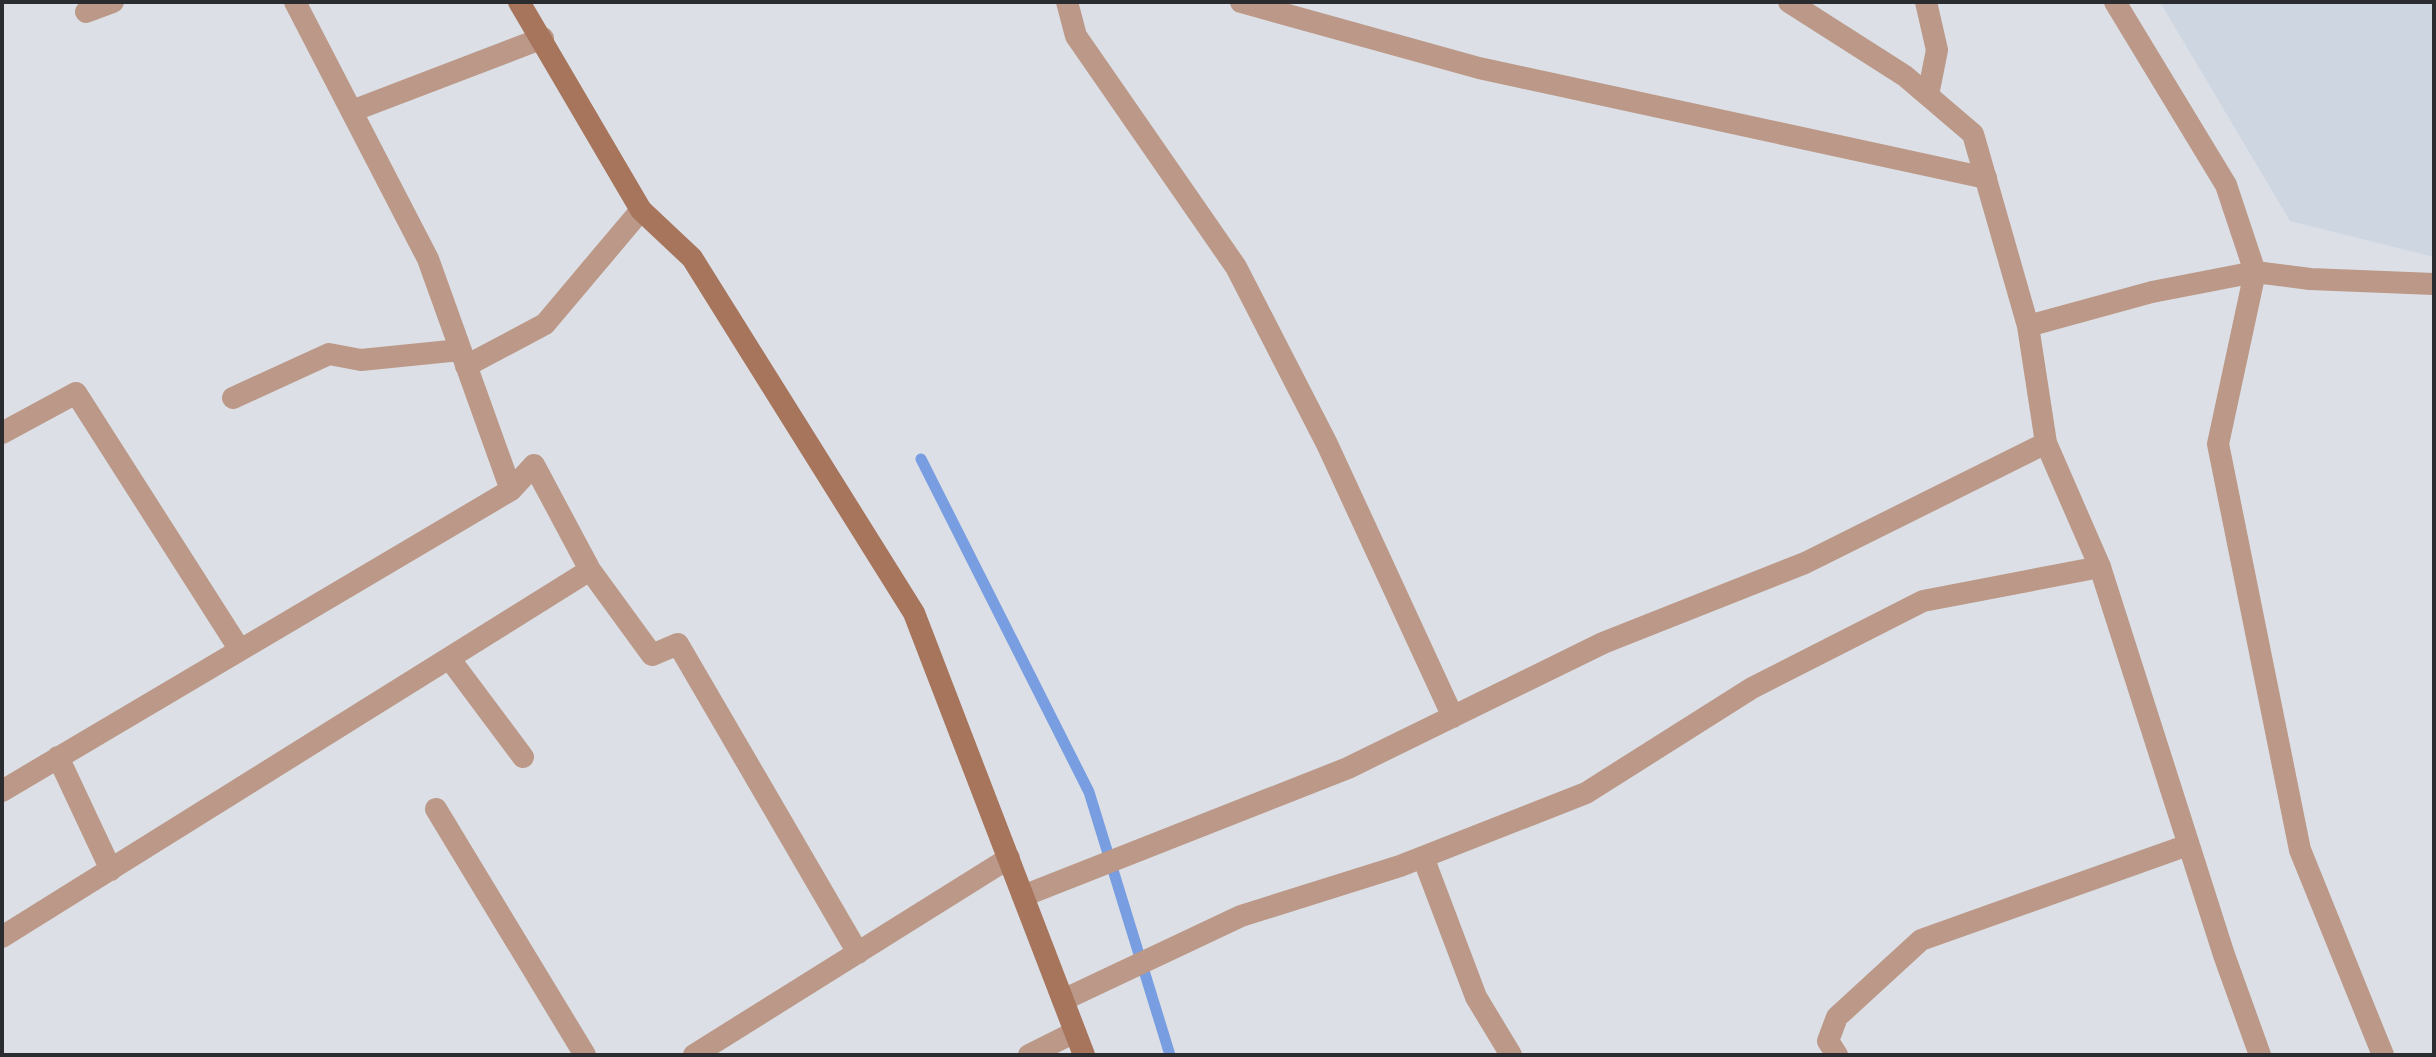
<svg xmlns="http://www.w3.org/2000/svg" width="2436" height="1057" font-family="'DM Sans',sans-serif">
<rect width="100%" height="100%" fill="#dce0e6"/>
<!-- built -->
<path fill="#ced6e2" d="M 2160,2 L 2434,2 L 2434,257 L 2290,221 Z"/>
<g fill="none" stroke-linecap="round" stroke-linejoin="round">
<!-- stream -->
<path stroke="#789de1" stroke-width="11" d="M 921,459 L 1089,792 L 1170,1055"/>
<!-- minor -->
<path stroke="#bb9887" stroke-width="22" d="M 1067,2 L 1076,36 L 1236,267 L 1327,444 L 1453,717
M 1241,2 L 1479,68 L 1986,178
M 1926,2 L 1937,50 L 1928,95
M 86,12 L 113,2
M 352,111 L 543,38
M 466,366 L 545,324 L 641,210
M 233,398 L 329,354 L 361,360 L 460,350
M 2,433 L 76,393 L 240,650
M 590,570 L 652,655 L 678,644 L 858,953
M 449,658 L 523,757
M 58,757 L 111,870
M 2,791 L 511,490 L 428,259 L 295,2
M 436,809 L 585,1055
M 1423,857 L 1476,997 L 1511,1055
M 1023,896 L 1348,768 L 1603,643 L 1805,563 L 2046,443
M 2,937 L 590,570 L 534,465 L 511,490
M 1063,1000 L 1241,916 L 1400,866 L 1586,793 L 1752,688 L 1923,601 L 2100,567
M 694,1055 L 1009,858
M 1029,1055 L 1075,1032
M 1837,1055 L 1828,1041 L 1837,1017 L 1921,940 L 2188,845
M 2383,1055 L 2300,850 L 2218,444 L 2255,272 L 2310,279 L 2434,284"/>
<!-- tertiary -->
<path stroke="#bb9887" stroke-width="22" d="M 1789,2 L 1905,76 L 1973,134 L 2028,326
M 2115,2 L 2226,185 L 2255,272 L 2152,292 L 2028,326 L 2046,443 L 2100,567 L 2224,955 L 2260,1055"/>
<!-- secondary -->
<path stroke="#a7745c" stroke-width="22" d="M 519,2 L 641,210 L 692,258 L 914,613 L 1084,1055"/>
</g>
<!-- border -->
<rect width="2436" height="1057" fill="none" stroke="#2b2c2f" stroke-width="8"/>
</svg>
